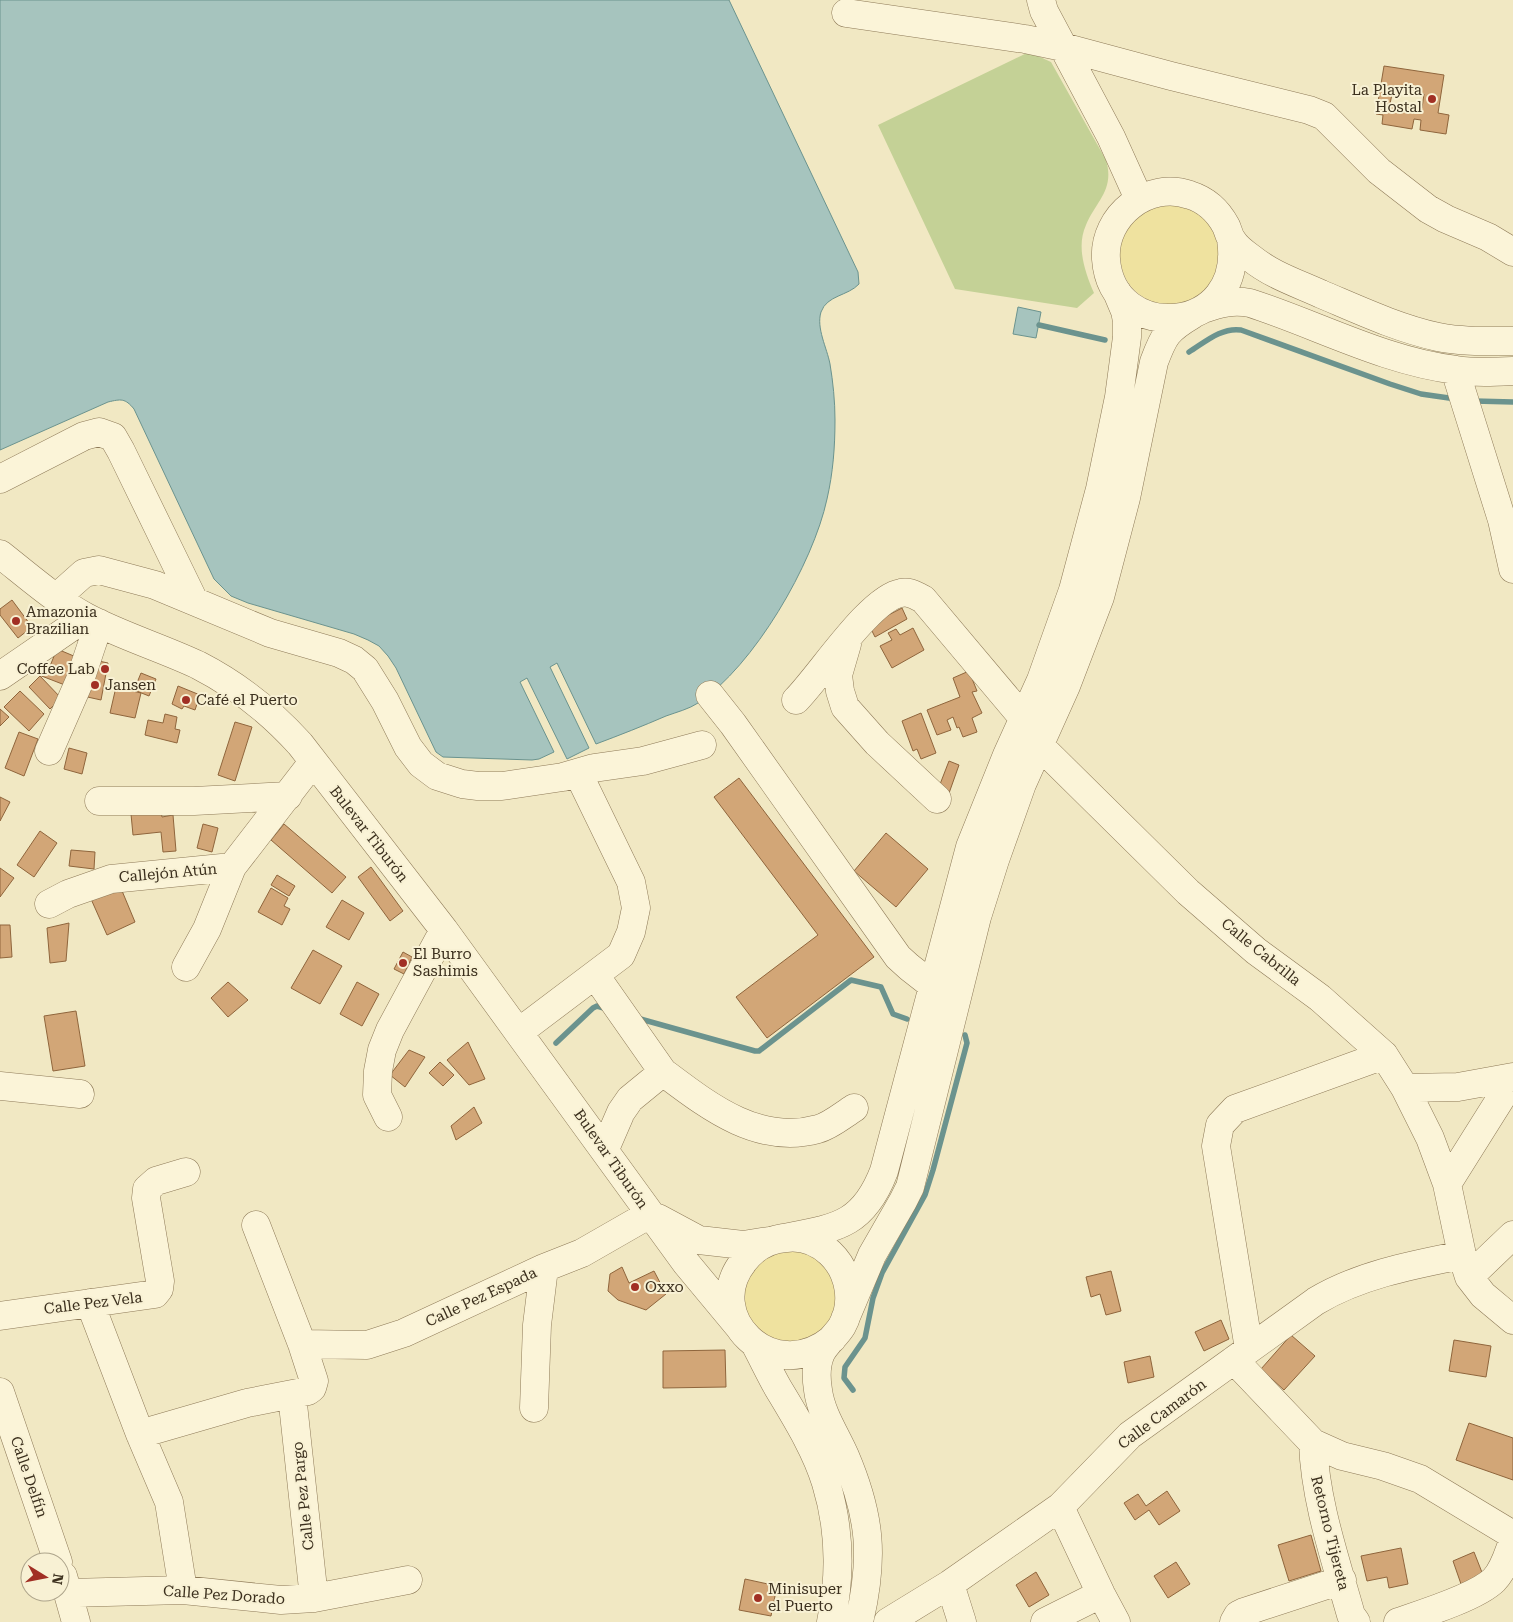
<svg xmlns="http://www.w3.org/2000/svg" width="1513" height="1622" font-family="'Roboto Serif',serif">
<rect width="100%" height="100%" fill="#f1e8c3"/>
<!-- green -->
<path fill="#c4d196" d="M 1029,52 L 1051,62 L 1106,160 C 1115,190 1096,201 1086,225 C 1076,247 1085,272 1094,293 L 1077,308 L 955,289 L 878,125 Z"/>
<!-- sand -->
<path fill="#efe29f" d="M1120 255a50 50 0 1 1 100 0a50 50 0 1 1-100 0Z
M 773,1250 L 806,1250 L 835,1274 L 840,1295 L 824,1335 L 777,1347 L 742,1314 L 743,1281 Z"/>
<!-- water -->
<path fill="#a6c4be" stroke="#6b938e" d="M 0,0 L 729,0 L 858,272 L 859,284 C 848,296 827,295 821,312 C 816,328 827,348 830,364 C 833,382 835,401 835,420 C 835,447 833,473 827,499 C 813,564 754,666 698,703 C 689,709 677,712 666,716 C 643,726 620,735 596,744 L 557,663 L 550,667 L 589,748 L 567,759 L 527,678 L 520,682 L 554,752 L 539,759 L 532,760 L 443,757 L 436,752 L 396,668 L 388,656 L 379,646 L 368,640 L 354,634 L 248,603 L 231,596 L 214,579 L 134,409 C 125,398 121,399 108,402 L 0,450 Z
M 1018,307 L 1041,312 L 1036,338 L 1013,334 Z"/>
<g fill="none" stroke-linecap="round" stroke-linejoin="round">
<!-- stream -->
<path stroke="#6b938e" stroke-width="5.5" d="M 1039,325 L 1105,340
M 1189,352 C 1204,343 1221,327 1241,330 L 1390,384 L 1421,394 L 1449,398
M 1474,401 L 1513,402
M 637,1018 L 755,1051 L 759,1051 L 851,980 L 881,987 L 893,1014 L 907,1019
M 556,1043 L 593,1008 L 597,1006 L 607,1009
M 853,1390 L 844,1378 L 845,1367 L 865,1338 L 873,1298 L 882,1273 L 925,1195 L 933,1170 L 967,1043 L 965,1035"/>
</g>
<!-- building -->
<path fill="#d2a677" stroke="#8f653c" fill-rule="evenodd" d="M 1384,66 L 1444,75 L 1438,113 L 1449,115 L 1446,134 L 1420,130 L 1421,120 L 1414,119 L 1412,129 L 1382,124 L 1383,115 L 1376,114 ZM 1393,89 L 1424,94 L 1422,108 L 1390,104 Z
M 12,600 L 32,627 L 18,638 L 0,615 L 0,609 Z
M 902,608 L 907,619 L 875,637 L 869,625 Z
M 913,628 L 924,650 L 892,668 L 880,646 L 892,640 L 888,633 L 896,629 L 900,635 Z
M 57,649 L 81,659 L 70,687 L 39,675 L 44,663 L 50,666 Z
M 94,660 L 108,663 L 101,700 L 83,696 Z
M 969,671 L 977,691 L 972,692 L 982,713 L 972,718 L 977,732 L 963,737 L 959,727 L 957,728 L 953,717 L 947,720 L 951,730 L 937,735 L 927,710 L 960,697 L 953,678 Z
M 141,673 L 156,679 L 149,696 L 134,690 Z
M 40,676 L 61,698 L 50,709 L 29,687 Z
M 178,686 L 200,695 L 195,710 L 184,706 L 182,709 L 172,704 Z
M 116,687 L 141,693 L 135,718 L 110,713 Z
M 20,691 L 44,714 L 29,731 L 4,707 Z
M 0,709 L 9,717 L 0,726 Z
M 921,713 L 936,753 L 921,759 L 917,749 L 913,751 L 902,721 Z
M 165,714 L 177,717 L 175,729 L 180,730 L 177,743 L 145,735 L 148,720 L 163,723 Z
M 235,722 L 252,727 L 235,781 L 218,775 Z
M 19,732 L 38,739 L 24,776 L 5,768 Z
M 69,748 L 87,753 L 82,774 L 64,769 Z
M 949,761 L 959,765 L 948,796 L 937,792 Z
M 739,778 L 874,957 L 767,1038 L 736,997 L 818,935 L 714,797 Z
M 0,797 L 10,802 L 0,821 Z
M 161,811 L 162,817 L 173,815 L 176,851 L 163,852 L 161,832 L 133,835 L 131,814 Z
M 203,824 L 218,828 L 212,852 L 197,848 Z
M 284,824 L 346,877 L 332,893 L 271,840 Z
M 40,831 L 57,843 L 34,877 L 17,865 Z
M 886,833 L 928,869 L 896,907 L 854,871 Z
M 71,850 L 95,852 L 94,869 L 69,866 Z
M 371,867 L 403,911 L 390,921 L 358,877 Z
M 0,868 L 14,878 L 0,897 Z
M 277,875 L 295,886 L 289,896 L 271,885 Z
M 120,886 L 135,922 L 107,935 L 91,899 Z
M 271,888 L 288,898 L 284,906 L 290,909 L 282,925 L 258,912 Z
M 342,900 L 364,913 L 349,940 L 326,927 Z
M 69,923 L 66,961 L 50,963 L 47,928 Z
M 0,925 L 10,925 L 12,957 L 0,958 Z
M 313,950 L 342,966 L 320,1004 L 291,988 Z
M 403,952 L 412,957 L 404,974 L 394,969 Z
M 228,982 L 248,1000 L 228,1017 L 211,998 Z
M 357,982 L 379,994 L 362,1026 L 340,1014 Z
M 76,1011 L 85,1066 L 53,1071 L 44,1016 Z
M 468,1042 L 485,1079 L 469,1085 L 447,1060 Z
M 409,1050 L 425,1057 L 405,1087 L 390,1075 Z
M 440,1062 L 454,1075 L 443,1086 L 429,1073 Z
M 474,1107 L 482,1123 L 456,1140 L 451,1126 Z
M 622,1267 L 629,1283 L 654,1271 L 666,1294 L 646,1310 L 618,1300 L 608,1291 L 610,1274 Z
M 1111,1271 L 1121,1311 L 1106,1315 L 1100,1294 L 1091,1297 L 1086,1277 Z
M 1221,1320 L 1229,1339 L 1204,1351 L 1195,1332 Z
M 1291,1335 L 1315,1356 L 1284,1390 L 1261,1369 Z
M 1454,1340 L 1491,1346 L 1486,1377 L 1449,1371 Z
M 725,1350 L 726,1387 L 663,1388 L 663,1351 Z
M 1150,1356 L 1154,1377 L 1128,1383 L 1124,1362 Z
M 1469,1423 L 1513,1438 L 1513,1480 L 1456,1460 Z
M 1167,1491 L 1180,1511 L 1159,1525 L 1149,1510 L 1135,1520 L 1124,1503 L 1138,1494 L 1146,1506 Z
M 1311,1535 L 1321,1571 L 1289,1581 L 1278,1545 Z
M 1401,1548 L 1408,1584 L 1389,1588 L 1387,1577 L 1367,1581 L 1361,1556 Z
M 1474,1552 L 1483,1575 L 1461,1584 L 1453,1561 Z
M 1176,1562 L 1190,1584 L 1168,1598 L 1154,1576 Z
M 1036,1572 L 1049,1595 L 1029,1607 L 1016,1585 Z
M 745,1579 L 777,1586 L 771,1616 L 739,1610 Z"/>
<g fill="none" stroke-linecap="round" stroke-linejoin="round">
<!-- minor casing -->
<g stroke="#8e7a58" stroke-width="29">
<path id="minor" d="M 1041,0 L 1044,11 L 1111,137 L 1139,199
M 846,13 L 1025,39 L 1063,47 L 1171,76 L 1309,110 L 1324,116 L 1379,171 L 1428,209 L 1446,219 L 1488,237 L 1513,252
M 1231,239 C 1246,336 1112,345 1106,259 C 1103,216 1148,180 1190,195 C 1206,200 1218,211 1226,226 C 1228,230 1229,236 1232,240 C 1236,247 1244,253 1251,258 C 1272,275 1297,283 1321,294 C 1359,310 1397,328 1438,337 C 1463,342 1488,341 1513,341
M 1203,309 C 1220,303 1233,300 1250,303 C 1318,325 1384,361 1456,370 C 1475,373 1494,372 1513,371
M 1455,370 L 1502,520 L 1513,569
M 0,479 L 84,436 L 99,432 L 113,437 L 121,451 L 194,601
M 0,554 C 28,576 55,600 86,617 C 122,636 162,648 198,665 C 237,685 271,712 300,744 L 444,930 L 686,1263 L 740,1328
M 56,598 L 84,573 L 99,570 L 155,585 L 270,633 L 339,653 L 354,660 L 365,669 L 385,701 L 408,747 L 421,764 L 437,776 L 462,784 L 478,786 L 502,786 L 563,777 L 594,768 L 643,761 L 702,745
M 847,644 L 838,675 L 840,691 L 845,707 L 877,743 L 937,799
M 0,676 L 86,617
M 710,695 L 733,724 L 898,957 L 909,967 L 932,985
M 796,700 C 820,676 870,598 901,593 C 910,591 916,596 923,599 L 1024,719
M 1039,745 L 1188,892 L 1256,951 L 1320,998 L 1384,1055 L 1405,1088 L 1430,1138 L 1447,1184 L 1462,1255 L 1469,1277 L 1483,1295 L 1513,1320
M 49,751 L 80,680 L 99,623
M 99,801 L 194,801 L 288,796
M 49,904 L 68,894 L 111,879 L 232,867 L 313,762
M 186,967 L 207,929 L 232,867
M 595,975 L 663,1072 L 630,1099 L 621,1112 L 605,1149
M 519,1032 L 621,955 L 631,932 L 636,908 L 631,882 L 578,773
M 663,1072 C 707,1105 758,1146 818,1129 C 830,1126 843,1115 854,1108
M 0,1086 L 80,1094
M 1405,1088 L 1458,1087 L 1513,1077
M 388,1117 L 377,1095 L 378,1071 L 382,1050 L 390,1030 L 444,930
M 1447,1184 L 1513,1079
M 658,1218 L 699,1240 L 743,1245 L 769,1241
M 783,1238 C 836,1228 863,1226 884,1171 L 970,847 L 1007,755 L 1041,680 L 1073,590 L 1100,489 L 1119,397 L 1127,337 L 1127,321 L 1125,311 L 1117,292
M 1469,1277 L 1513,1235
M 90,1303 L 140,1434 L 169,1502 L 183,1590
M 0,1316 L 155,1294 L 159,1289 L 160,1281 L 146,1198 L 147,1189 L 156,1181 L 186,1172
M 845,1319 L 872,1255 L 903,1201 L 910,1187 L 977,917 L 995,860 L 1022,784 L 1066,686 L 1100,597 L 1126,498 L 1154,362 C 1164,335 1167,330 1192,315
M 832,1339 C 772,1388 700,1315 744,1261 C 754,1248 769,1239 786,1238 C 802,1236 818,1242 830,1253 C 850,1272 855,1303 842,1326 C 836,1336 826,1343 821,1353 C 816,1364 816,1378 818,1390 C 821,1414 836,1435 845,1456 C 871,1517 874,1558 859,1622
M 302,1344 L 367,1345 L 404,1333 L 544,1268 L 582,1253 L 650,1214
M 755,1344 C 763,1359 770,1374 778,1388 C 796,1418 816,1450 826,1483 C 840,1529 841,1575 831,1622
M 1249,1349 L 1216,1146 L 1220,1125 L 1235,1109 L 1384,1055
M 1234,1360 L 1313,1443 L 1342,1456 L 1383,1466 L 1420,1479 L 1513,1535
M 0,1392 L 58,1562
M 292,1395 L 314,1598
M 534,1408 L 537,1325 L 544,1268
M 140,1434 L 247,1403 L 308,1391 L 312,1388 L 314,1381 L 302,1344 L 256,1225
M 1313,1443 C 1315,1501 1335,1558 1351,1615 L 1356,1622
M 1060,1507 L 1101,1594 L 1116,1622
M 63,1576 L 76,1622
M 950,1584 L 962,1622
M 69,1593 L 183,1590 L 281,1600 L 314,1598 L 408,1580
M 888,1622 L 950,1584 L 1060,1507 L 1130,1435 L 1316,1301 C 1359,1275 1412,1265 1462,1255
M 1045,1622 L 1101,1594
M 1234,1622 L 1238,1615 L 1244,1612 L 1342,1580
M 1398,1622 C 1422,1614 1477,1597 1494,1580 C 1504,1570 1508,1554 1513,1541"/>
</g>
<!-- minor -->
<use href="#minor" stroke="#fbf4d8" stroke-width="28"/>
</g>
<!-- markers -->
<g fill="#a12f24" stroke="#f8f1d4" stroke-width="2">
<circle cx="1432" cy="99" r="5"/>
<circle cx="16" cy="621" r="5"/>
<circle cx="105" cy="669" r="5"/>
<circle cx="95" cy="685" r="5"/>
<circle cx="186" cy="700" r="5"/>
<circle cx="403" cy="963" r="5"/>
<circle cx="635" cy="1287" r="5"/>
<circle cx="758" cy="1598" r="5"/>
</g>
<g text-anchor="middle" stroke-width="4" stroke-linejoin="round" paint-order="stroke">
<!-- poi labels -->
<g font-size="15" fill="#3c301e" stroke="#f8f1d4" text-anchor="start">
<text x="1422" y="95" text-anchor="end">La Playita<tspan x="1422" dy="17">Hostal</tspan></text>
<text x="26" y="617">Amazonia<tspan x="26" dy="17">Brazilian</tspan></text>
<text x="95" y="674" text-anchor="end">Coffee Lab</text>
<text x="105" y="690">Jansen</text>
<text x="196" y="705">Café el Puerto</text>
<text x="413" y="959">El Burro<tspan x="413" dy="17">Sashimis</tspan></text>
<text x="645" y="1292">Oxxo</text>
<text x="768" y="1594">Minisuper<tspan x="768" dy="17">el Puerto</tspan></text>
</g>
<!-- street labels -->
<g font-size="15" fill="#3c301e" stroke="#f8f1d4">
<text transform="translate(369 834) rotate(52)" y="5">Bulevar Tiburón</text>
<text transform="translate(168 873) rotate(-5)" y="5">Callejón Atún</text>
<text transform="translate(1261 952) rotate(39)" y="5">Calle Cabrilla</text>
<text transform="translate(611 1159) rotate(55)" y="5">Bulevar Tiburón</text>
<text transform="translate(481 1297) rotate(-25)" y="5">Calle Pez Espada</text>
<text transform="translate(93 1303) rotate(-7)" y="5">Calle Pez Vela</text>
<text transform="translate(1162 1414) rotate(-37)" y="5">Calle Camarón</text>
<text transform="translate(29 1477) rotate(71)" y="5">Calle Delfín</text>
<text transform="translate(303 1496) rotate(-96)" y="5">Calle Pez Pargo</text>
<text transform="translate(1330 1533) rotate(76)" y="5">Retorno Tijereta</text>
<text transform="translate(224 1595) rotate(4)" y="5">Calle Pez Dorado</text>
</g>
</g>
<!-- north arrow -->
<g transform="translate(45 1577) rotate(100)"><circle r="24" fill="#f8f1d4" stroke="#ada48b"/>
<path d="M0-4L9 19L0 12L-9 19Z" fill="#a12f24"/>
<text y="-8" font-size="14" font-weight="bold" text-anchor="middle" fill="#3c301e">N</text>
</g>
</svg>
